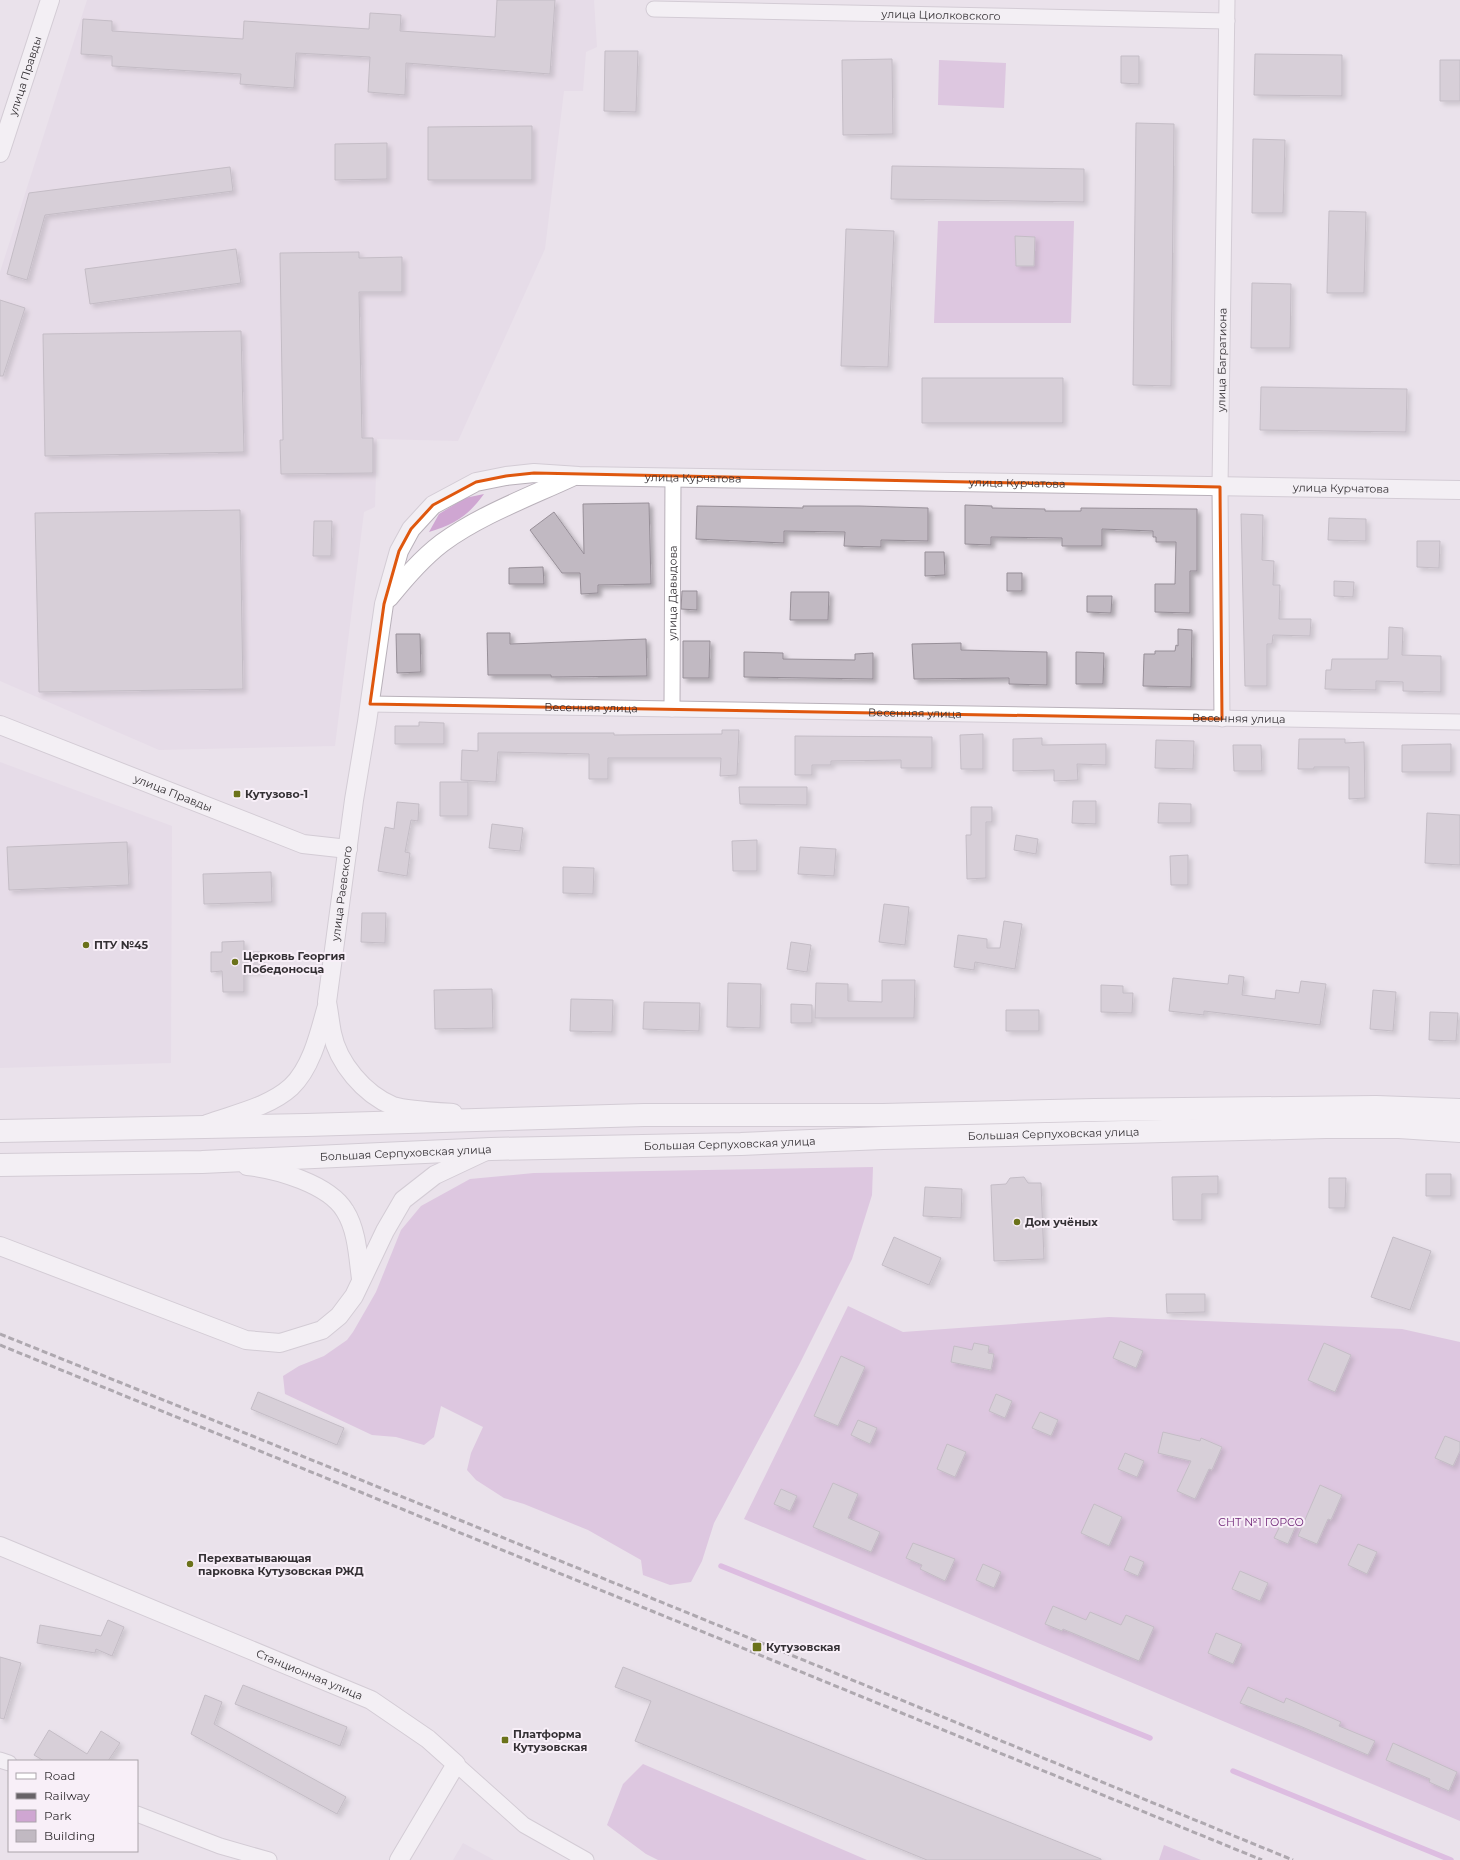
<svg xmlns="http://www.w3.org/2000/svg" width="1460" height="1860" font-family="Montserrat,sans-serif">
<defs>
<filter id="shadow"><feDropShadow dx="3.5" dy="3.5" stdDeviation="2" flood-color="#0004"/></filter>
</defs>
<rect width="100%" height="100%" fill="#eae2eb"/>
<!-- built -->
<path fill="#e3d5e4" d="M 87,0 L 594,0 L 597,47 L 586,52 L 583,91 L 564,91 L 545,249 L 458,441 L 377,439 L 375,507 L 364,512 L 335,746 L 159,750 L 0,681 L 0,272 Z
M 0,762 L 172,826 L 171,1063 L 0,1068 Z
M 463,1843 L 494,1860 L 453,1860 Z"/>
<!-- green -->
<path fill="#cfa6d2" d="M 939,60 L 1006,63 L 1004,108 L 938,105 Z
M 938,221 L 1074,221 L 1071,323 L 934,323 Z
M 484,494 C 468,516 455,524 429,532 L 439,514 L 465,498 Z
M 873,1167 L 872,1195 L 852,1259 L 799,1365 L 714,1523 L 702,1561 L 691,1582 L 670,1585 L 643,1575 L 641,1560 L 588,1530 L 524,1504 L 504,1498 L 476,1480 L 467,1470 L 471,1453 L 483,1427 L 441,1406 L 434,1437 L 424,1445 L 396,1437 L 372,1435 L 285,1394 L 283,1376 L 299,1366 L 324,1356 L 347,1340 L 353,1332 L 376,1292 L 401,1230 L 421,1206 L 470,1179 L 534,1173 Z
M 848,1306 L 903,1332 L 1109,1317 L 1402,1329 L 1460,1342 L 1460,1821 L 744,1519 Z
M 643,1764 L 867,1860 L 658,1860 L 646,1854 L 607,1825 L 623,1784 Z
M 1164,1845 L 1201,1860 L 1159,1860 Z"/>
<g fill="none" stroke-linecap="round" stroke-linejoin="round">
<!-- stream -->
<path stroke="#ce90d4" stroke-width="5.5" d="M 721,1566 L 1150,1738
M 1233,1771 L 1451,1860"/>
</g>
<!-- building -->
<path fill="#c1b9c2" stroke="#978f98" filter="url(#shadow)" d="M 497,0 L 555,0 L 550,74 L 406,63 L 405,95 L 368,92 L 370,57 L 296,53 L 294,88 L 240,84 L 241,74 L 112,66 L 112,56 L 81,54 L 83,19 L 112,21 L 112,31 L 243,39 L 244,21 L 369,29 L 370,13 L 401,15 L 400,31 L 495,37 Z
M 605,51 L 638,51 L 636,112 L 604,111 Z
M 1255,54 L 1342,55 L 1342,96 L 1254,95 Z
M 1121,56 L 1139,56 L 1139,84 L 1121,83 Z
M 892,59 L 893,134 L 843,135 L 842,60 Z
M 1440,60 L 1460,60 L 1460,101 L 1440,101 Z
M 1136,123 L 1174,124 L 1171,386 L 1133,385 Z
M 532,126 L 532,180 L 428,180 L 428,127 Z
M 1253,139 L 1285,140 L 1283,213 L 1252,213 Z
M 387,143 L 387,179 L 335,180 L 335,144 Z
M 892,166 L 1084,169 L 1084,202 L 891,199 Z
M 230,167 L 233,191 L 45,215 L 27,280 L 7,274 L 29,193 Z
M 1329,211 L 1366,212 L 1364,293 L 1327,293 Z
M 846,229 L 894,231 L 888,367 L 841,366 Z
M 1015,236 L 1035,237 L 1034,266 L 1016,266 Z
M 236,249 L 241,283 L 90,304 L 85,269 Z
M 359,252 L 359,258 L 402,257 L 402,292 L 359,292 L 362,438 L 373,438 L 373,473 L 281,474 L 280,440 L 283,440 L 280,253 Z
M 1252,283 L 1291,284 L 1290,348 L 1251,348 Z
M 0,300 L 25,308 L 3,376 L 0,376 Z
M 241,331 L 244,452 L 45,456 L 43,334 Z
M 922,378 L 1063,378 L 1063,423 L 922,423 Z
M 1261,387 L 1407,389 L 1406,432 L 1260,430 Z
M 649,503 L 651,584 L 598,585 L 598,593 L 581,594 L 580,573 L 562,573 L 530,530 L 554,512 L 584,554 L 583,504 Z
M 965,505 L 992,506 L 992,508 L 1045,509 L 1045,511 L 1081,511 L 1081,508 L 1197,509 L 1197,571 L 1190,571 L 1190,613 L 1155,612 L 1155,584 L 1175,584 L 1176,542 L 1156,542 L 1156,537 L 1153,537 L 1153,531 L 1102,529 L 1102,546 L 1062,546 L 1062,538 L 991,537 L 991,545 L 965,544 Z
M 697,506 L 803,508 L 803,506 L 859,506 L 928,508 L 928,541 L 881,540 L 881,547 L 844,546 L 845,532 L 784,531 L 784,543 L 696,539 Z
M 240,510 L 243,689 L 39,692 L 35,513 Z
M 1241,514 L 1263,515 L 1262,560 L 1274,561 L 1273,585 L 1280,585 L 1279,619 L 1311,619 L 1310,636 L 1273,635 L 1272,644 L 1267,644 L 1267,686 L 1245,686 Z
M 1329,518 L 1366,519 L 1366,541 L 1328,540 Z
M 314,521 L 332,521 L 331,556 L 313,556 Z
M 1417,541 L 1440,541 L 1439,568 L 1417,567 Z
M 925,552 L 944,552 L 945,575 L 925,576 Z
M 543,567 L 544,584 L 509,584 L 509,568 Z
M 1007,573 L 1022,573 L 1022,591 L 1007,591 Z
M 1334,581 L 1354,582 L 1353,597 L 1334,596 Z
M 682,591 L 697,591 L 697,610 L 681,609 Z
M 791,592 L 829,592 L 828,620 L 790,620 Z
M 1087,596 L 1112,596 L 1111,613 L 1087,612 Z
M 1389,627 L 1403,628 L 1402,655 L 1441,656 L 1441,692 L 1403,691 L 1403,682 L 1376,681 L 1376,690 L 1325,689 L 1326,670 L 1331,670 L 1332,659 L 1388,659 Z
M 1178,629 L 1192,630 L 1191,687 L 1143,686 L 1144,654 L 1155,654 L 1155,651 L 1175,651 L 1176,645 L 1178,646 Z
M 487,633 L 510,633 L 510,644 L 646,639 L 647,676 L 551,677 L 551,675 L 488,675 Z
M 396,634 L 420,634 L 421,672 L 397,673 Z
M 683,641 L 710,641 L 709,678 L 683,678 Z
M 961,643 L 961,650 L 1047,652 L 1047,685 L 1009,684 L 1009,678 L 914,679 L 912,644 Z
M 744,652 L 783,653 L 783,659 L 855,660 L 855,654 L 873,653 L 873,679 L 744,677 Z
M 1076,652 L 1104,653 L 1103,684 L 1076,684 Z
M 419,722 L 444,723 L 444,744 L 395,744 L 395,726 L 419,726 Z
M 722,730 L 739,730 L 737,775 L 720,776 L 721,758 L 608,758 L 608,779 L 589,779 L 589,754 L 498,752 L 496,782 L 461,780 L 462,750 L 478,751 L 478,733 L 614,733 L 614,735 L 722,734 Z
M 983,734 L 983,769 L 961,769 L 960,735 Z
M 795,736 L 932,737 L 932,768 L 901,768 L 901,760 L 831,761 L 831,765 L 812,765 L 812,775 L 795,775 Z
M 1042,738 L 1042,745 L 1106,744 L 1106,765 L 1077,764 L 1078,780 L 1054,781 L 1054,770 L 1013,771 L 1013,739 Z
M 1299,739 L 1345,739 L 1345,743 L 1364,742 L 1365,798 L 1349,799 L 1349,767 L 1314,767 L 1314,769 L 1298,769 Z
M 1156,740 L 1194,741 L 1193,769 L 1155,768 Z
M 1451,744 L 1451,772 L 1402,772 L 1402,745 Z
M 1233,745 L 1261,745 L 1262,771 L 1234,771 Z
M 440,782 L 468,782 L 468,816 L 440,816 Z
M 739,787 L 807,787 L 807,805 L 740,804 Z
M 1073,801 L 1096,801 L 1096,824 L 1072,823 Z
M 397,802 L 419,804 L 418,821 L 411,820 L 405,852 L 410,853 L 407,876 L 378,871 L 385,827 L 394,829 Z
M 1159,803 L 1191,804 L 1191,823 L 1158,823 Z
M 971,807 L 992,807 L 992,822 L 986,822 L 986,878 L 967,879 L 966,835 L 971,835 Z
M 1427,813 L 1460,815 L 1460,865 L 1425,863 Z
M 492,824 L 523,828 L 520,851 L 489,848 Z
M 1016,835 L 1038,839 L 1036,854 L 1014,850 Z
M 757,840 L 757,871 L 733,871 L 732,841 Z
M 127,842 L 129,885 L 9,890 L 7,847 Z
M 800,847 L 836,849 L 834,876 L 798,874 Z
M 1188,855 L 1188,885 L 1171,885 L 1170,856 Z
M 563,867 L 594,868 L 593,894 L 563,893 Z
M 271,872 L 272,902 L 204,904 L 203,874 Z
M 884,904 L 909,907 L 905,945 L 879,942 Z
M 362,913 L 386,913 L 385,943 L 361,942 Z
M 1004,921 L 1022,924 L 1015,969 L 975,962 L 974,970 L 954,967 L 958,935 L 987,939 L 987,948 L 1000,948 Z
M 244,941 L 244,952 L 260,952 L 260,971 L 244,971 L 244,992 L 223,992 L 222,971 L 211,972 L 211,952 L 222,952 L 222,942 Z
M 791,942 L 811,945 L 807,972 L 787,969 Z
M 1229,975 L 1244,977 L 1242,995 L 1275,999 L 1276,990 L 1299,993 L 1301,981 L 1326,984 L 1320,1025 L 1204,1011 L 1204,1015 L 1169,1011 L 1173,978 L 1228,984 Z
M 882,980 L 915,980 L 914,1018 L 815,1018 L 816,983 L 848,984 L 848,1001 L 882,1002 Z
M 728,983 L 761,984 L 760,1028 L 727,1027 Z
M 1101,985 L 1123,986 L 1123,993 L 1133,993 L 1132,1013 L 1101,1012 Z
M 492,989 L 493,1028 L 435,1029 L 434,990 Z
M 1373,990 L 1396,992 L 1393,1031 L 1370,1029 Z
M 571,999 L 613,1000 L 612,1032 L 570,1031 Z
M 644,1002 L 700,1003 L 699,1031 L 643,1029 Z
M 791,1004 L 812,1005 L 812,1023 L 791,1023 Z
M 1006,1010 L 1039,1010 L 1039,1031 L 1006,1031 Z
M 1430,1012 L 1458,1013 L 1456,1041 L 1429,1040 Z
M 1426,1174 L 1451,1174 L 1451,1196 L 1426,1196 Z
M 1218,1176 L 1218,1194 L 1202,1194 L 1202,1220 L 1173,1220 L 1172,1177 Z
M 1024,1177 L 1028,1183 L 1041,1183 L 1044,1259 L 994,1261 L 991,1185 L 1006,1184 L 1010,1178 Z
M 1329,1178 L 1346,1178 L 1345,1208 L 1329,1208 Z
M 925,1187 L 962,1189 L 961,1218 L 923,1216 Z
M 894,1237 L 941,1258 L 929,1285 L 882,1265 Z
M 1393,1237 L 1431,1251 L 1410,1310 L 1371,1297 Z
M 1166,1294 L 1205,1294 L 1205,1312 L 1167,1313 Z
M 1120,1341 L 1143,1351 L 1136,1368 L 1113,1358 Z
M 974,1343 L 989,1346 L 988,1353 L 994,1354 L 991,1370 L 951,1362 L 954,1346 L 972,1350 Z
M 1324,1343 L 1351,1355 L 1335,1392 L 1308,1380 Z
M 841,1356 L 865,1367 L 838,1426 L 814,1416 Z
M 258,1392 L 344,1428 L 337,1445 L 251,1409 Z
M 996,1394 L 1012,1401 L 1005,1418 L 989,1411 Z
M 1040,1412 L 1058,1420 L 1051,1436 L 1032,1428 Z
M 858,1420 L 877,1428 L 870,1444 L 851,1435 Z
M 1163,1432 L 1200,1441 L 1201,1438 L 1222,1447 L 1212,1470 L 1209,1469 L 1195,1499 L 1177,1491 L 1191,1461 L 1158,1453 Z
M 1445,1436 L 1460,1442 L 1460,1451 L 1453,1466 L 1435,1458 Z
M 947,1444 L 966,1452 L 955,1477 L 937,1469 Z
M 1125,1453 L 1144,1461 L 1137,1477 L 1118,1469 Z
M 833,1483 L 858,1494 L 848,1518 L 880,1532 L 871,1552 L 813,1527 Z
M 1320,1485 L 1342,1495 L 1331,1520 L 1328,1519 L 1317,1544 L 1298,1536 Z
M 781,1489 L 797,1496 L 790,1511 L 774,1504 Z
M 1094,1504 L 1122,1517 L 1109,1546 L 1081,1533 Z
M 1284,1518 L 1297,1523 L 1288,1544 L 1274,1538 Z
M 913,1543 L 955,1559 L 945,1581 L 920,1569 L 922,1565 L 906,1558 Z
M 1358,1544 L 1377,1552 L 1367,1574 L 1348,1565 Z
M 1130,1556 L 1144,1562 L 1138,1576 L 1124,1570 Z
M 983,1564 L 1001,1572 L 994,1588 L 976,1580 Z
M 1240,1571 L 1268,1583 L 1260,1601 L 1232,1589 Z
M 1053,1606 L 1086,1620 L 1090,1612 L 1121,1625 L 1126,1615 L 1154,1627 L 1139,1661 L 1063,1629 L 1062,1631 L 1045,1624 Z
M 108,1620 L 124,1627 L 112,1656 L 96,1649 L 95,1653 L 37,1643 L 40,1625 L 101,1636 Z
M 1216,1633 L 1242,1644 L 1233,1664 L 1208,1653 Z
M 0,1657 L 21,1663 L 4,1719 L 0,1718 Z
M 623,1667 L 1101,1859 L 1101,1860 L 927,1860 L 635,1741 L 651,1701 L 615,1687 Z
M 243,1685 L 347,1727 L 340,1746 L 235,1704 Z
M 1248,1687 L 1284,1703 L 1286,1698 L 1341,1722 L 1339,1726 L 1375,1741 L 1368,1755 L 1300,1726 L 1240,1703 Z
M 205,1695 L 222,1702 L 214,1724 L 346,1797 L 337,1814 L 191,1734 Z
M 49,1730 L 87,1754 L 101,1731 L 120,1743 L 108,1761 L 44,1761 L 34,1755 Z
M 1393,1743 L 1457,1772 L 1449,1791 L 1429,1782 L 1430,1779 L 1386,1760 Z"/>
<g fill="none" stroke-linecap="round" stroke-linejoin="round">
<!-- minor casing -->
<g stroke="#b9b1ba" stroke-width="17">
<g id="minor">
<path id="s1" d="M 654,9 L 1227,21"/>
<path id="s2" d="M 370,704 L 1460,722"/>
<path id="s3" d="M 672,709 L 673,477"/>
<path id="s4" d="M 1222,719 L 1220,487 L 1227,0"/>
<path d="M 0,1760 L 9,1763"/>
<path d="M 456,1764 L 524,1825 L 586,1860"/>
<path d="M 137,1814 L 220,1846 L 269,1860"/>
</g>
</g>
<!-- tertiary casing -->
<g stroke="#b9b1ba" stroke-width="20">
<g id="tertiary">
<path id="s5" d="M 0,153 L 50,0"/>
<path d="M 389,598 C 405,578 421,559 442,543 C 480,515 529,497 572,477"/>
<path id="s6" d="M 0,725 L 303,844 L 348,849"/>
<path id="s7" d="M 453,1113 C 438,1112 405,1110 393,1106 C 364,1094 338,1063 332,1033 C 330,1023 329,1012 327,1002 L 354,800 L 367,722 L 384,604 L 399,551 L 411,529 L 433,505 L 476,482 L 506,476 L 534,473 L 579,476 L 1460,490"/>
<path d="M 207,1124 C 234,1114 269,1107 291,1087 C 311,1068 319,1035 326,1009"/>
<path d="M 247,1166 C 276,1169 329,1184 345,1211 C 357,1230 358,1256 361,1279"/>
<path d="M 0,1246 L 246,1340 L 280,1343 L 322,1330 L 339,1316 L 354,1296 L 385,1231 L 403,1200 L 435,1175 L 486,1151"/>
<path id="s8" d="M 0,1546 L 371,1700 L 428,1739 L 456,1764 L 399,1860"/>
</g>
</g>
<!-- primary casing -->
<g stroke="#b9b1ba" stroke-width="24">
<g id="primary">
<path d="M 0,1131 L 306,1125 L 644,1115 L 883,1115 L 1095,1110 L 1376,1107 L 1460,1110"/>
<path id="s9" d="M 0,1165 L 202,1162 L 491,1149 L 741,1144 L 883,1138 L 1326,1127 L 1399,1127 L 1460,1131"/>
</g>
</g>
<!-- minor -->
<use href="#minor" stroke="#fff" stroke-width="15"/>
<!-- tertiary -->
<use href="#tertiary" stroke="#fff" stroke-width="18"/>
<!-- primary -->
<use href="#primary" stroke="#fff" stroke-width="22"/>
<!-- rail -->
<path stroke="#676267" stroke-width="3" stroke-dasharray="6 3" stroke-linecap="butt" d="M 0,1334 C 432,1508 862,1684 1293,1860
M 0,1345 L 1262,1860"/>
</g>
<!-- marked area -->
<path d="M0 0H1460V1860H0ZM 534,473 L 1220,487 L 1222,719 L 370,704 L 384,604 L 399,551 L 411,529 L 433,505 L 476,482 L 506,476 Z" fill="#eae2eb" fill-opacity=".55" fill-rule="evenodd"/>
<path fill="none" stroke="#df570e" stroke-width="3" stroke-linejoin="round" d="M 534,473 L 1220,487 L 1222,719 L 370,704 L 384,604 L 399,551 L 411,529 L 433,505 L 476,482 L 506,476 Z"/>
<!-- markers -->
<g fill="#6b721a" stroke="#f8eff8" stroke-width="1.5">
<rect x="233" y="790" width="8" height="8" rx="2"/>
<circle cx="86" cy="945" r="4"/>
<circle cx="235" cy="962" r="4"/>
<circle cx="1017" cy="1222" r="4"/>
<circle cx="190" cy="1564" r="4"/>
<rect x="752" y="1642" width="10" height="10" rx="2"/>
<rect x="501" y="1736" width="8" height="8" rx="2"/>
</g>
<g text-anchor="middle" stroke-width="4" stroke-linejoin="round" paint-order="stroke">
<!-- street labels -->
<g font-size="11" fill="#343034" stroke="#f8eff8">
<text dy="4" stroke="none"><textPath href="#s1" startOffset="287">улица Циолковского</textPath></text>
<text dy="4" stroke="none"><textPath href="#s5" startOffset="81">улица Правды</textPath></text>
<text dy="4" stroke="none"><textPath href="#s4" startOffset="359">улица Багратиона</textPath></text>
<text dy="4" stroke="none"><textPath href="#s7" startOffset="972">улица Курчатова</textPath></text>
<text dy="4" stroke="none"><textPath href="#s7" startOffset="1296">улица Курчатова</textPath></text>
<text dy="4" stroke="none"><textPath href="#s7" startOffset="1620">улица Курчатова</textPath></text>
<text dy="4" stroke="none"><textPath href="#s3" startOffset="116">улица Давыдова</textPath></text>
<text dy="4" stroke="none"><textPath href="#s2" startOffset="221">Весенняя улица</textPath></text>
<text dy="4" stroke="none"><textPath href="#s2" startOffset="545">Весенняя улица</textPath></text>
<text dy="4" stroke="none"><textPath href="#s2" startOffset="869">Весенняя улица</textPath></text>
<text dy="4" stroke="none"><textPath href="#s6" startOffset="186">улица Правды</textPath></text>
<text dy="4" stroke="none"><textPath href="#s7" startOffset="300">улица Раевского</textPath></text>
<text dy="4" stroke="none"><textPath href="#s9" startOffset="1054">Большая Серпуховская улица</textPath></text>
<text dy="4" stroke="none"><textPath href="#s9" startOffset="730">Большая Серпуховская улица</textPath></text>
<text dy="4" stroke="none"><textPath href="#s9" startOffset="406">Большая Серпуховская улица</textPath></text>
<text dy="4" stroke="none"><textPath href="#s8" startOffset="335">Станционная улица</textPath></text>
</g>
<!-- poi labels -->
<g font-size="11" font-weight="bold" fill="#343034" stroke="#f8eff8" text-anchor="start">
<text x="245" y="798">Кутузово-1</text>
<text x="94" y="949">ПТУ №45</text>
<text x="243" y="960">Церковь Георгия<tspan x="243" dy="13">Победоносца</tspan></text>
<text x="1025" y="1226">Дом учёных</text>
<text x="198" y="1562">Перехватывающая<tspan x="198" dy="13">парковка Кутузовская РЖД</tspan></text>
<text x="766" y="1651">Кутузовская</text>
<text x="513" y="1738">Платформа<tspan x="513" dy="13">Кутузовская</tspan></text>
</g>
<!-- park labels -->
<g font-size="11" fill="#702678" stroke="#f8eff8">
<text x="1261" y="1526">СНТ №1 ГОРСО</text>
</g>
</g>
<!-- legend -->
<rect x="8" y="1760" width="130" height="92" fill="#f8eff8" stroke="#aaa3aa"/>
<rect x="16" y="1773" width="20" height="6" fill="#ffffff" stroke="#aaa3aa"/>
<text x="44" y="1780" font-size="12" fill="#343034">Road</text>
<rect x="16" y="1793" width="20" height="6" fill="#676267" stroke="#aaa3aa"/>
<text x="44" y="1800" font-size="12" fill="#343034">Railway</text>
<rect x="16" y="1810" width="20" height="12" fill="#cfa6d2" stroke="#aaa3aa"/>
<text x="44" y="1820" font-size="12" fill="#343034">Park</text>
<rect x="16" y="1830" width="20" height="12" fill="#c1b9c2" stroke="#aaa3aa"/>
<text x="44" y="1840" font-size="12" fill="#343034">Building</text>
</svg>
